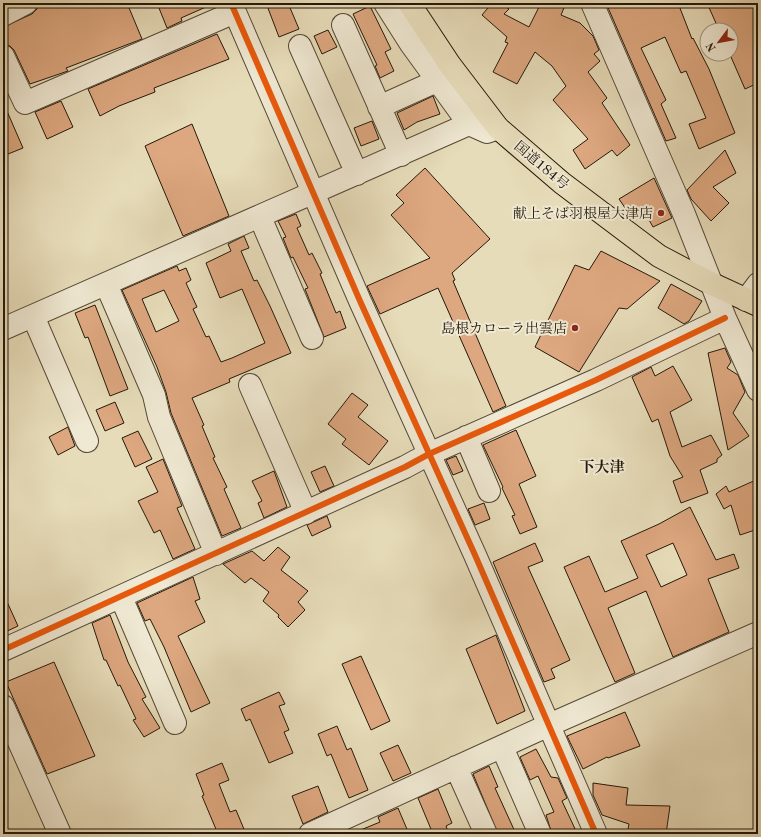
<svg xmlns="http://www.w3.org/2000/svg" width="761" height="837" font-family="'Old Standard TT','Noto Serif JP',serif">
<rect width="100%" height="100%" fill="#e7dcb9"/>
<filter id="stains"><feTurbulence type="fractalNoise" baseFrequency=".005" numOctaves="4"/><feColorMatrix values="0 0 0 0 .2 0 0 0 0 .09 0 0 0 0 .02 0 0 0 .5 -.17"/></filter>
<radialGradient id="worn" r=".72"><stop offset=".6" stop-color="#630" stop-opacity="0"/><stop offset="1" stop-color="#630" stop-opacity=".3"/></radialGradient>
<!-- building -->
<path fill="#dda77f" stroke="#24180a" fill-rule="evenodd" d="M 38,3 L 127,3 L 142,39 L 66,68 L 68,71 L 30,84 L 14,50 L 10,46 L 4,44 L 3,27 L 32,14 L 37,9 Z
M 157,3 L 215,3 L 181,18 L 182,21 L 167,28 Z
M 266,3 L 288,3 L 299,29 L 279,37 Z
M 492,3 L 499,3 L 509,9 L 504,14 L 529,27 L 541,3 L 566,3 L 561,15 L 580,23 L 593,36 L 599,50 L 594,54 L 600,61 L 588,72 L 607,98 L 602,103 L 630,145 L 617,156 L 612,150 L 585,169 L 573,150 L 588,139 L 553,100 L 566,86 L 552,66 L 535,52 L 517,84 L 493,72 L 508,43 L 505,42 L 507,37 L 482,15 Z
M 606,3 L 678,3 L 692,39 L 693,38 L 709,69 L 735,133 L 699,149 L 689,124 L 706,118 L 686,71 L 681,73 L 665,37 L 641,48 L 666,100 L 661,104 L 676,138 L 666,141 Z
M 707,3 L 758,3 L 758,83 L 745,89 L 731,57 L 731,30 L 719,30 Z
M 370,6 L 391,49 L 385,52 L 394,71 L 380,78 L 375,66 L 377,65 L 353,14 Z
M 328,30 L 337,47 L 322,54 L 314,36 Z
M 217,34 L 229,59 L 154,88 L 155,92 L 119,106 L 100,116 L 88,89 Z
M 433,96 L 440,114 L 417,122 L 404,130 L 397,113 Z
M 61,101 L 73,127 L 47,139 L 35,112 Z
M 3,102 L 23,148 L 3,156 Z
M 372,121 L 379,139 L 361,146 L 354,128 Z
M 192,124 L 229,216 L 183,236 L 145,146 Z
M 725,150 L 736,173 L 713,187 L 729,203 L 711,221 L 691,199 L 687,190 Z
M 425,168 L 490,239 L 452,273 L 455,280 L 453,281 L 506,406 L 493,412 L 438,288 L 380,314 L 367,286 L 430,258 L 391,215 L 404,203 L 396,195 Z
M 654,178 L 672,218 L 653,227 L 643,209 L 630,215 L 619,199 Z
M 296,214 L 301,226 L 297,228 L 309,255 L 312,253 L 322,273 L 320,274 L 336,313 L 340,311 L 346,328 L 324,337 L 305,289 L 308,288 L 293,257 L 291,258 L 283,238 L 286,237 L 278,221 Z
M 244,236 L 249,248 L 241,251 L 254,281 L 257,280 L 270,306 L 291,353 L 229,379 L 230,382 L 192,398 L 204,425 L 202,426 L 215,457 L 213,458 L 227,487 L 224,489 L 241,528 L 222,536 L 171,413 L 166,392 L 157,367 L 122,290 L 177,266 L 179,271 L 186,268 L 191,280 L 186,283 L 197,307 L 193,309 L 206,337 L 209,336 L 221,362 L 232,358 L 265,343 L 242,289 L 220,298 L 206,263 L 231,251 L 228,244 ZM 164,290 L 179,321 L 156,332 L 142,299 Z
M 601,251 L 660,281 L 627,309 L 619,308 L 579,372 L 535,347 L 575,265 L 589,270 Z
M 671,284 L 702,301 L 689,321 L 684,324 L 658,308 Z
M 95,305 L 128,389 L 110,396 L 88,337 L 85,338 L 75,313 Z
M 725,348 L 731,362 L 727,368 L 738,375 L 745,392 L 733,413 L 749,436 L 728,450 L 708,353 Z
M 673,366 L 692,400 L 670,412 L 682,447 L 711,435 L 722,455 L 717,459 L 717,462 L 700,470 L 708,493 L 681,503 L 673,481 L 683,477 L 670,456 L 658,419 L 652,422 L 632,377 L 651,367 L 655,376 Z
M 352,393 L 368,405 L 358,417 L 388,441 L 369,465 L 342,444 L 346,439 L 328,424 Z
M 115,402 L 124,423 L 105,431 L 96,410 Z
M 68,427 L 75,446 L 58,455 L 49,437 Z
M 516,430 L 536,476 L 519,484 L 537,527 L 520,534 L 512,516 L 515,515 L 502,488 L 503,487 L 483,445 Z
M 138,431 L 152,459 L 135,467 L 122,438 Z
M 456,456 L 463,471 L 453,475 L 446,460 Z
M 163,459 L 182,506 L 177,508 L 195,549 L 173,559 L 160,530 L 154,533 L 138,501 L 158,492 L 146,467 Z
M 325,466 L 334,486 L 320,492 L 311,472 Z
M 274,471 L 287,507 L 264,518 L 258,503 L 262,501 L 252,481 Z
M 758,479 L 758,529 L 740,535 L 731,505 L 724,509 L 716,494 L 726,486 L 729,492 Z
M 484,503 L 490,519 L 475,525 L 468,509 Z
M 690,507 L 716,560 L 734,554 L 739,568 L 708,579 L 729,632 L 673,657 L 646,591 L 608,608 L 635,673 L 615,682 L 564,567 L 589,556 L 605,592 L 638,578 L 621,541 L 659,524 ZM 673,543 L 687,575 L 661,587 L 646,555 Z
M 327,516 L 331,527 L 312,536 L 307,525 Z
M 535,543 L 543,561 L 528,567 L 570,660 L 551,669 L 555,678 L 544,682 L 493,562 Z
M 278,547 L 290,557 L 281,570 L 308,591 L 298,602 L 305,610 L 288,627 L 278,617 L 279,615 L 263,601 L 269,592 L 251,578 L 245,583 L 223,564 L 252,551 L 264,561 Z
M 193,577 L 200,599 L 195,601 L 205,622 L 178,636 L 210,703 L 191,712 L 164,647 L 150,619 L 145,621 L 137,603 Z
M 3,593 L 18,626 L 3,633 Z
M 110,615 L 128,662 L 146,697 L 142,699 L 160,728 L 144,737 L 133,720 L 136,719 L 120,685 L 118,686 L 106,660 L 104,660 L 92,623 Z
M 496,635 L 525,711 L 497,724 L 466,649 Z
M 361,656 L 390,721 L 371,730 L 342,664 Z
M 54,662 L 95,756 L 47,774 L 6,682 Z
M 279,692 L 285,704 L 279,706 L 289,730 L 284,732 L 293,753 L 269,763 L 250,719 L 246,721 L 241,709 Z
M 625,712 L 640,746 L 608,758 L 607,757 L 583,769 L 567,736 Z
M 337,726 L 347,750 L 351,748 L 368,790 L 349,798 L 331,754 L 327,756 L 318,734 Z
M 398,745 L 411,773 L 393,781 L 380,753 Z
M 536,749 L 551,777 L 558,778 L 567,798 L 562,801 L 576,831 L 569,834 L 552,834 L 546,815 L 554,812 L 538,776 L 530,780 L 520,757 Z
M 222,763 L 229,780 L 219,784 L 230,812 L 236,810 L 246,834 L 218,834 L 202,796 L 204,795 L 196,774 Z
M 489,766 L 498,787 L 495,788 L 516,834 L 498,834 L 473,774 Z
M 593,783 L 628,788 L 626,805 L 670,806 L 666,834 L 627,834 L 629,824 L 602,815 L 593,795 Z
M 318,786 L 328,812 L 303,824 L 292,796 Z
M 438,789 L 452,823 L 446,826 L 449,834 L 433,834 L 418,798 Z
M 398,808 L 409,834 L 351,834 L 380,822 L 378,817 Z"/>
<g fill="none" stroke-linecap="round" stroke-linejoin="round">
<!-- minor casing -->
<g stroke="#554936" stroke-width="24">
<path id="minor" d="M 231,3 L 360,301 L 475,555 L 596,834
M 385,3 L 411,44 L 469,124
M 592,3 L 684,214 L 725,318 L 758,390
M 3,15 L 26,3
M 343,25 L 401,155
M 300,46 L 357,174
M 3,56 L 25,103 L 235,12
M 379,107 L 430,84
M 260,217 L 312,338
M 106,284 L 154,395 L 159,417 L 216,554
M 746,300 L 758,284
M 33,316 L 87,441
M 3,329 L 469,124 L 487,132 L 498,128
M 250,385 L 306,513
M 466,437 L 489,491
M 121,597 L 175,723
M 3,650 L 405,467 L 429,454 L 596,380 L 725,318
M 3,706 L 60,834
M 502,747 L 540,834
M 456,767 L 486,834
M 310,834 L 549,725 L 758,633"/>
</g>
<!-- highway casing -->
<g stroke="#24180a" stroke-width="24">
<path id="highway" d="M 409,3 L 450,65 L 498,128 L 562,183 L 659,256 L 710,283 L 758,305"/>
</g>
<!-- minor -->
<use href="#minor" stroke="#efe8d2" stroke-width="22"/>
<!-- highway -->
<use href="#highway" stroke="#e7dcb9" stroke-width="22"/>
<!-- cycleway casing -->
<g stroke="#efe8d2" stroke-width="8">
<path id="cycleway" d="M 231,3 L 360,301 L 475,555 L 596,834
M 3,650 L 405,467 L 429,454 L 596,380 L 725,318"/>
</g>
<!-- cycleway -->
<use href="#cycleway" stroke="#e8590c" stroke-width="6"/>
</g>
<!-- markers -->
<g fill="#8f2418" stroke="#efe8d2" stroke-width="1.5">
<circle cx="661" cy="213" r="4"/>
<circle cx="575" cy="328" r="4"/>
</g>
<g text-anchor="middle" stroke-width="4" stroke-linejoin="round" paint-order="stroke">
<!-- street labels -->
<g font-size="14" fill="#24180a" stroke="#efe8d2">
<text transform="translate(542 165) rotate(40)" y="5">国道184号</text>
</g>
<!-- poi labels -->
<g font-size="14" fill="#24180a" stroke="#efe8d2" text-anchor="end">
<text x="653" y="218">献上そば羽根屋大津店</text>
<text x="567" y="333">島根カローラ出雲店</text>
</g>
<!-- neighbourhood labels -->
<g font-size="15" font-weight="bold" fill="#24180a" stroke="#efe8d2">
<text x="602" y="472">下大津</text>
</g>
</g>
<!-- margin -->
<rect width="761" height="837" fill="none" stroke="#e7dcb9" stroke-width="16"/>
<rect x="4" y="4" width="753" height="829" fill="none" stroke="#24180a" stroke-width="2"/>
<rect x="8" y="8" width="745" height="821" fill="none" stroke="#24180a"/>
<!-- north arrow -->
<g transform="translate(719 42) rotate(238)"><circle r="19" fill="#efe8d2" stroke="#9e9582"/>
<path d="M0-3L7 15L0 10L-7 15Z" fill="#8f2418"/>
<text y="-6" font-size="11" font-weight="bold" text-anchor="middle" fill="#24180a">N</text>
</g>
<rect width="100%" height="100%" filter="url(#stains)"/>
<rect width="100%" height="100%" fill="url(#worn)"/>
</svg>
